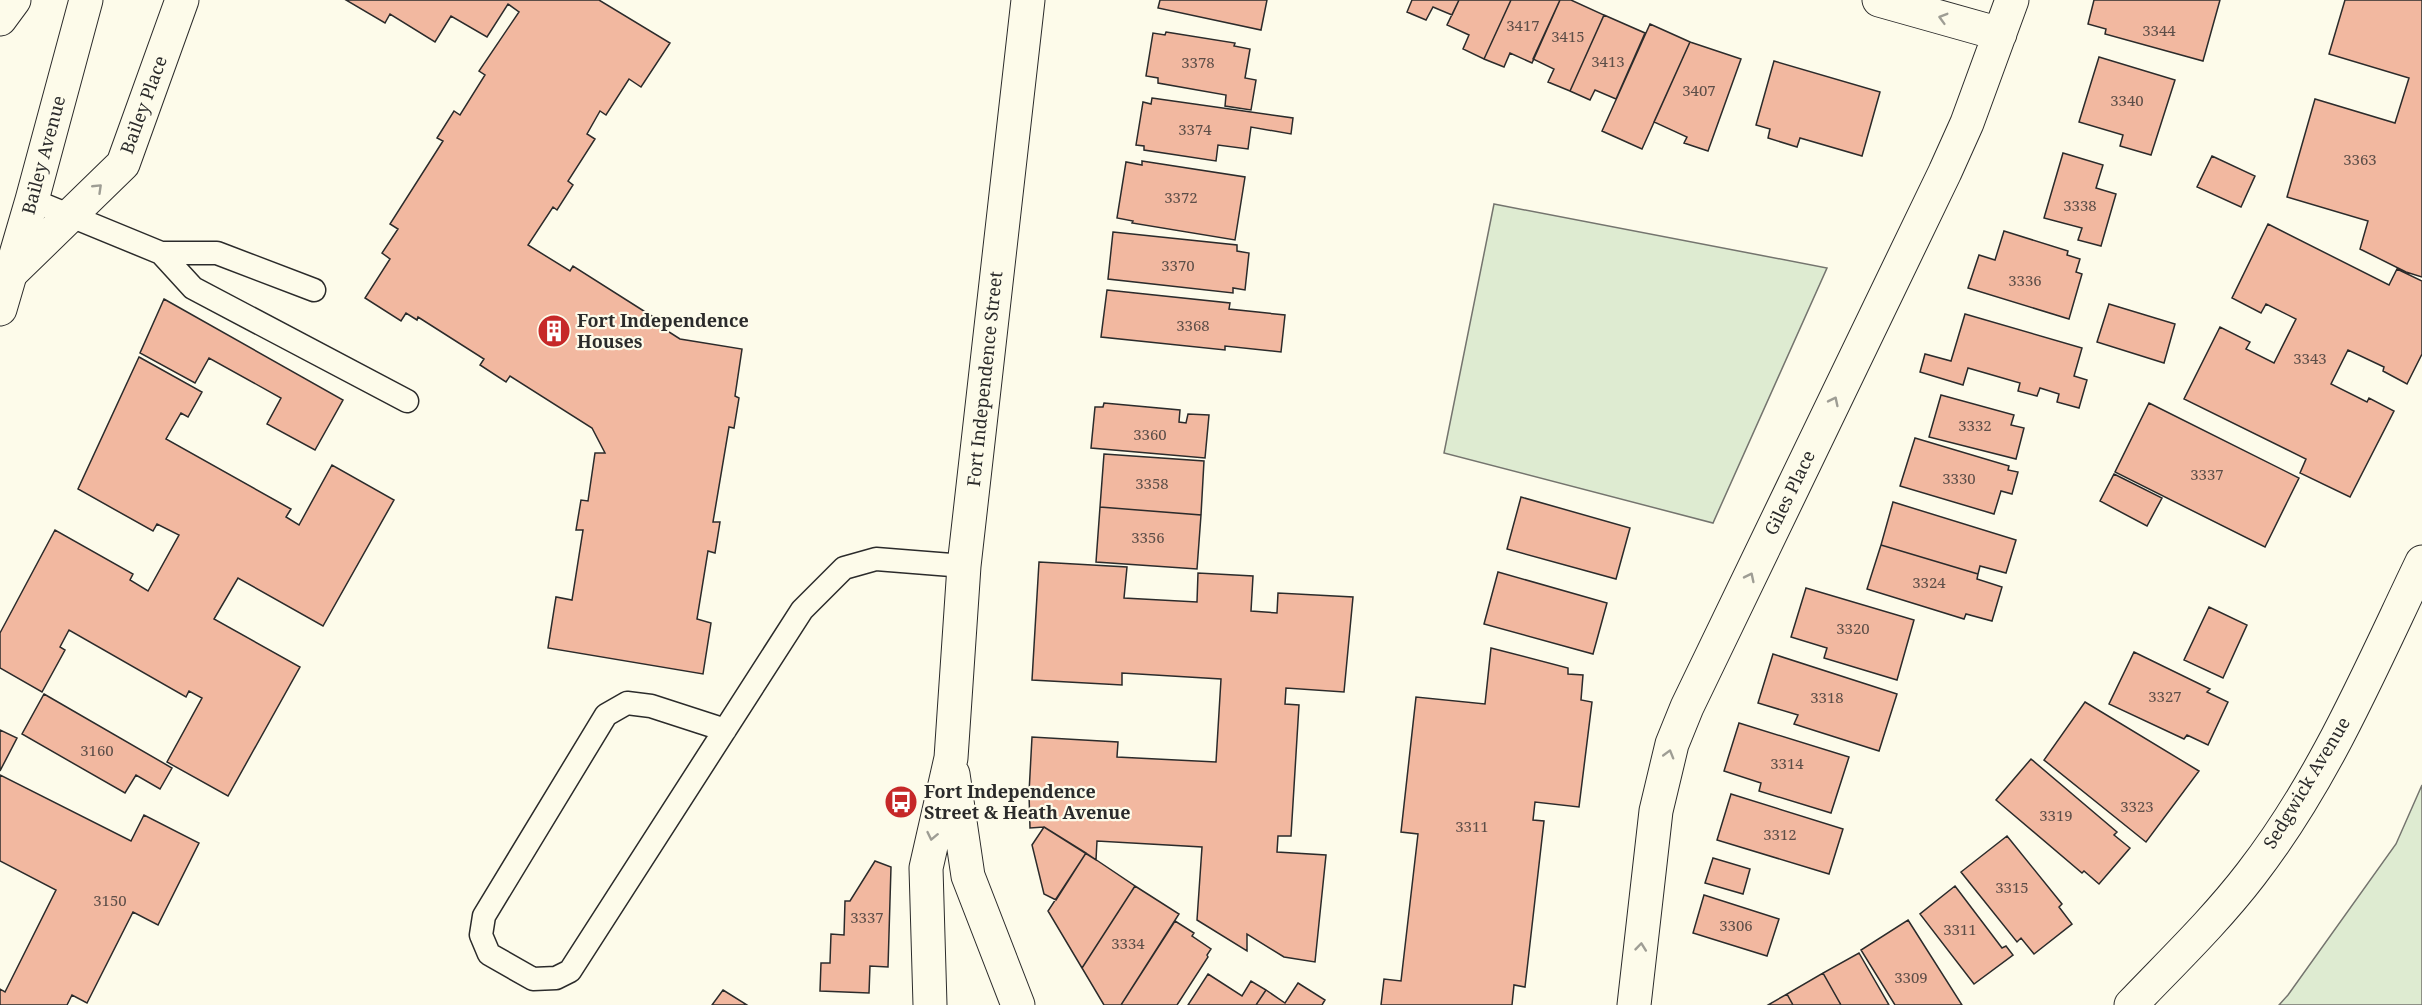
<svg xmlns="http://www.w3.org/2000/svg" width="2422" height="1005" font-family="'Noto Serif',serif">
<rect width="100%" height="100%" fill="#fdfbea"/>
<!-- grass -->
<path fill="#deebd1" stroke="#74746e" stroke-width="1.5" d="M 1494,204 L 1827,268 L 1713,523 L 1444,453 Z
M 2422,785 L 2422,1005 L 2279,1005 L 2288,995 L 2396,844 Z"/>
<!-- building -->
<path fill="#f2b8a0" stroke="#2b2b2b" stroke-width="1.5" d="M 346,0 L 599,0 L 670,43 L 641,87 L 629,79 L 606,115 L 600,111 L 587,134 L 595,139 L 568,181 L 573,185 L 557,210 L 553,207 L 528,245 L 570,271 L 573,266 L 658,320 L 655,323 L 680,339 L 742,349 L 735,396 L 739,398 L 734,428 L 729,427 L 713,522 L 720,522 L 715,553 L 708,551 L 697,619 L 711,623 L 703,674 L 548,648 L 556,597 L 572,600 L 583,530 L 576,530 L 581,500 L 588,501 L 595,453 L 605,453 L 592,428 L 510,376 L 506,382 L 480,365 L 484,359 L 418,317 L 417,320 L 406,313 L 401,321 L 365,298 L 390,259 L 382,253 L 398,229 L 390,224 L 443,141 L 437,138 L 454,111 L 460,115 L 485,75 L 479,71 L 519,12 L 508,4 L 487,37 L 451,16 L 435,42 L 390,14 L 385,23 Z
M 1160,0 L 1267,0 L 1261,30 L 1158,8 Z
M 1412,0 L 1459,0 L 1452,15 L 1433,7 L 1426,20 L 1407,12 Z
M 1459,0 L 1511,0 L 1484,59 L 1463,49 L 1469,35 L 1447,25 Z
M 1511,0 L 1560,0 L 1532,63 L 1510,53 L 1504,67 L 1484,59 Z
M 1560,0 L 1571,0 L 1604,15 L 1570,91 L 1548,82 L 1554,69 L 1533,59 Z
M 2094,0 L 2220,0 L 2203,61 L 2105,34 L 2106,29 L 2088,24 Z
M 2345,0 L 2422,0 L 2422,277 L 2406,272 L 2360,249 L 2368,221 L 2287,197 L 2315,99 L 2395,123 L 2409,78 L 2329,54 Z
M 1604,15 L 1645,33 L 1616,99 L 1595,90 L 1590,100 L 1570,91 Z
M 1650,24 L 1690,42 L 1642,149 L 1602,131 Z
M 1166,32 L 1235,43 L 1234,46 L 1250,49 L 1245,78 L 1256,80 L 1251,110 L 1225,106 L 1226,95 L 1158,83 L 1158,78 L 1146,76 L 1153,33 L 1165,35 Z
M 1690,42 L 1741,59 L 1708,151 L 1684,143 L 1687,137 L 1654,122 Z
M 2099,57 L 2175,80 L 2151,155 L 2120,146 L 2123,135 L 2079,122 Z
M 1774,61 L 1880,92 L 1862,156 L 1800,138 L 1797,147 L 1768,138 L 1770,129 L 1756,125 Z
M 1152,98 L 1293,118 L 1291,134 L 1251,127 L 1248,149 L 1218,145 L 1216,161 L 1144,150 L 1144,146 L 1136,145 L 1143,102 L 1151,104 Z
M 2063,153 L 2103,165 L 2096,188 L 2116,194 L 2101,246 L 2078,240 L 2082,228 L 2044,218 Z
M 2212,156 L 2255,176 L 2241,207 L 2197,187 Z
M 1142,161 L 1245,177 L 1235,240 L 1132,223 L 1133,221 L 1117,218 L 1126,162 L 1142,165 Z
M 2268,224 L 2389,285 L 2397,269 L 2422,281 L 2422,354 L 2407,384 L 2383,371 L 2384,367 L 2348,350 L 2331,384 L 2367,402 L 2369,398 L 2394,411 L 2350,497 L 2300,473 L 2306,459 L 2184,399 L 2220,327 L 2250,342 L 2246,349 L 2274,363 L 2296,319 L 2266,304 L 2261,313 L 2232,298 Z
M 2004,231 L 2068,251 L 2067,255 L 2080,259 L 2076,272 L 2082,274 L 2069,319 L 1968,288 L 1979,255 L 1995,260 Z
M 1113,232 L 1237,245 L 1237,251 L 1249,253 L 1245,290 L 1233,288 L 1233,293 L 1108,279 Z
M 1107,290 L 1230,303 L 1229,309 L 1285,315 L 1281,352 L 1225,346 L 1225,350 L 1101,337 Z
M 164,299 L 343,400 L 315,450 L 267,424 L 281,398 L 209,358 L 195,383 L 140,353 Z
M 2109,304 L 2175,324 L 2164,363 L 2097,342 Z
M 1965,314 L 2082,348 L 2074,376 L 2087,380 L 2079,408 L 2057,402 L 2059,394 L 2040,388 L 2037,396 L 2018,391 L 2020,383 L 1968,368 L 1963,385 L 1920,372 L 1925,354 L 1951,361 Z
M 139,357 L 202,392 L 188,417 L 181,413 L 166,439 L 291,509 L 286,517 L 299,525 L 332,465 L 394,500 L 323,626 L 238,578 L 214,619 L 300,667 L 228,796 L 167,762 L 202,698 L 189,691 L 186,697 L 69,630 L 60,647 L 65,650 L 42,692 L 0,668 L 0,633 L 55,530 L 133,574 L 130,580 L 148,591 L 179,535 L 157,524 L 153,531 L 78,489 Z
M 1941,395 L 2014,415 L 2011,425 L 2024,428 L 2016,459 L 1929,437 Z
M 1104,403 L 1180,410 L 1179,422 L 1186,423 L 1188,414 L 1209,415 L 1205,458 L 1091,448 L 1095,407 L 1103,407 Z
M 2149,403 L 2299,478 L 2265,547 L 2115,472 Z
M 1915,438 L 2009,466 L 2008,470 L 2018,472 L 2012,494 L 2001,491 L 1994,514 L 1900,486 Z
M 1104,454 L 1204,461 L 1201,515 L 1100,507 Z
M 2114,474 L 2162,498 L 2147,526 L 2100,501 Z
M 1521,497 L 1630,528 L 1616,579 L 1507,549 Z
M 1893,502 L 2016,540 L 2006,573 L 1980,566 L 1978,574 L 1881,545 Z
M 1100,507 L 1201,515 L 1197,569 L 1096,562 Z
M 1881,545 L 1978,574 L 1977,579 L 2002,587 L 1992,621 L 1966,614 L 1964,619 L 1867,589 Z
M 1039,562 L 1127,567 L 1124,598 L 1197,602 L 1198,573 L 1253,576 L 1251,611 L 1277,613 L 1278,593 L 1353,597 L 1344,692 L 1286,688 L 1285,704 L 1299,705 L 1291,836 L 1278,836 L 1277,852 L 1326,855 L 1315,962 L 1284,957 L 1247,934 L 1247,951 L 1197,920 L 1202,847 L 1097,841 L 1096,860 L 1044,827 L 1030,828 L 1029,793 L 1032,737 L 1118,742 L 1117,757 L 1216,762 L 1221,679 L 1122,673 L 1122,685 L 1032,680 Z
M 1498,572 L 1607,603 L 1593,654 L 1484,624 Z
M 1806,588 L 1914,620 L 1897,680 L 1824,658 L 1827,648 L 1791,637 Z
M 2209,607 L 2247,625 L 2223,678 L 2184,660 Z
M 1491,648 L 1568,668 L 1568,674 L 1583,675 L 1581,700 L 1592,702 L 1579,807 L 1535,802 L 1533,820 L 1544,821 L 1525,987 L 1514,985 L 1512,1005 L 1381,1005 L 1384,979 L 1401,981 L 1418,834 L 1401,832 L 1416,697 L 1485,704 Z
M 2134,652 L 2210,689 L 2207,692 L 2228,702 L 2208,745 L 2187,735 L 2184,739 L 2109,704 Z
M 1773,654 L 1897,694 L 1879,751 L 1794,724 L 1798,715 L 1758,703 Z
M 44,694 L 172,768 L 160,789 L 136,775 L 125,793 L 22,734 Z
M 2085,702 L 2199,771 L 2146,842 L 2044,760 Z
M 1739,723 L 1849,757 L 1831,813 L 1759,791 L 1761,783 L 1724,771 Z
M 0,730 L 17,738 L 0,771 Z
M 2031,759 L 2117,832 L 2114,835 L 2130,848 L 2099,884 L 2084,871 L 2082,873 L 1996,800 Z
M 0,775 L 131,841 L 144,815 L 199,843 L 158,925 L 133,912 L 87,1003 L 72,995 L 67,1005 L 0,1005 L 0,989 L 5,992 L 56,890 L 0,861 Z
M 1731,794 L 1843,829 L 1829,874 L 1717,840 Z
M 1044,827 L 1086,853 L 1056,900 L 1044,894 L 1032,845 Z
M 2007,836 L 2062,904 L 2059,907 L 2072,924 L 2034,954 L 2021,938 L 2017,942 L 1961,872 Z
M 1086,853 L 1135,886 L 1082,968 L 1048,911 Z
M 1713,858 L 1750,869 L 1743,894 L 1705,883 Z
M 875,861 L 891,867 L 888,967 L 870,966 L 869,993 L 820,991 L 821,963 L 830,963 L 831,934 L 844,935 L 845,901 L 850,901 Z
M 1135,886 L 1179,914 L 1121,1005 L 1104,1005 L 1082,968 Z
M 1955,886 L 2002,948 L 2006,946 L 2013,955 L 1974,984 L 1920,914 Z
M 1704,895 L 1779,919 L 1767,956 L 1693,933 Z
M 1908,920 L 1962,1005 L 1895,1005 L 1861,950 Z
M 1175,921 L 1194,933 L 1192,936 L 1211,949 L 1207,955 L 1208,957 L 1177,1005 L 1121,1005 Z
M 1859,953 L 1889,1005 L 1841,1005 L 1823,973 Z
M 1823,973 L 1841,1005 L 1793,1005 L 1787,994 Z
M 1208,974 L 1242,996 L 1251,981 L 1266,990 L 1256,1005 L 1188,1005 Z
M 1298,983 L 1325,1000 L 1322,1005 L 1256,1005 L 1266,990 L 1285,1003 Z
M 723,990 L 747,1005 L 712,1005 Z
M 1787,994 L 1793,1005 L 1768,1005 Z"/>
<g fill="none" stroke-linecap="round" stroke-linejoin="round">
<!-- lane casing -->
<g stroke="#2b2b2b" stroke-width="25">
<path id="lane" d="M 32,200 L 161,253 L 217,253 L 314,290
M 161,253 L 193,288 L 407,401
M 725,730 L 651,706 L 627,703 L 606,715 L 484,916 L 481,935 L 489,954 L 533,979 L 556,978 L 570,971 L 802,610 L 844,568 L 876,559 L 964,566"/>
</g>
<!-- street casing -->
<g stroke="#2b2b2b" stroke-width="35">
<path id="street" d="M 1879,0 L 2000,34
M 0,19 L 14,0
M 11,273 L 123,164 L 182,0
M 953,774 L 968,876 L 1018,1005
M 930,1005 L 926,868 L 951,758 L 964,566 L 1028,0
M 1634,1005 L 1656,811 L 1672,744 L 1687,707 L 1945,172 L 1967,123 L 2012,0"/>
</g>
<!-- secondary casing -->
<g stroke="#2b2b2b" stroke-width="35">
<path id="secondary" d="M 0,309 L 32,200 L 86,0
M 2131,1005 C 2172,962 2215,921 2251,874 C 2324,780 2371,668 2422,562"/>
</g>
<!-- lane -->
<use href="#lane" stroke="#fdfbea" stroke-width="22"/>
<!-- street -->
<use href="#street" stroke="#fdfbea" stroke-width="33"/>
<!-- secondary -->
<use href="#secondary" stroke="#fdfbea" stroke-width="33"/>
</g>
<!-- one-way arrows -->
<defs><path id="oneway-chevron" d="M-2-3.5L2.5 0L-2 3.5" fill="none" stroke-width="1.6" stroke-linecap="round" stroke-linejoin="round" transform="scale(1.5)"/></defs>
<g stroke="#9e9d94">
<use href="#oneway-chevron" transform="translate(1943 18) rotate(-164)"/>
<use href="#oneway-chevron" transform="translate(98 188) rotate(-44)"/>
<use href="#oneway-chevron" transform="translate(1834 401) rotate(-64)"/>
<use href="#oneway-chevron" transform="translate(1750 577) rotate(-64)"/>
<use href="#oneway-chevron" transform="translate(1669 754) rotate(-74)"/>
<use href="#oneway-chevron" transform="translate(932 836) rotate(102)"/>
<use href="#oneway-chevron" transform="translate(1641 947) rotate(-84)"/>
</g>
<!-- icons -->
<defs>
<g id="building-disc" transform="scale(1.725)"><circle r="9.5" fill="#c62828" stroke="#fdfbea"/><path d="M-4-6H4V6H1V3H-1V6H-4ZM-2.5-4.3h1.7v1.8h-1.7ZM.8-4.3h1.7v1.8H.8ZM-2.5-1h1.7V.8h-1.7ZM.8-1h1.7V.8H.8Z" fill="#fff"/></g>
<g id="bus-disc" transform="scale(1.725)"><circle r="9.5" fill="#c62828" stroke="#fdfbea"/><path d="M-5-6H5V4H4V6H2V4H-2V6H-4V4H-5ZM-3.5-4V0h7V-4ZM-3.5 1.2v1.5H-2V1.2ZM2 1.2v1.5H3.5V1.2Z" fill="#fff"/></g>
</defs>
<g fill-rule="evenodd">
<use href="#building-disc" x="554" y="331"/>
<use href="#bus-disc" x="901" y="802"/>
</g>
<g text-anchor="middle" stroke-width="4.5" stroke-linejoin="round" paint-order="stroke">
<!-- number labels -->
<g font-size="15" fill="#5d4e48">
<text x="1523" y="31">3417</text>
<text x="2159" y="36">3344</text>
<text x="1568" y="42">3415</text>
<text x="1608" y="67">3413</text>
<text x="1198" y="68">3378</text>
<text x="1699" y="96">3407</text>
<text x="2127" y="106">3340</text>
<text x="1195" y="135">3374</text>
<text x="2360" y="165">3363</text>
<text x="1181" y="203">3372</text>
<text x="2080" y="211">3338</text>
<text x="1178" y="271">3370</text>
<text x="2025" y="286">3336</text>
<text x="1193" y="331">3368</text>
<text x="2310" y="364">3343</text>
<text x="1975" y="431">3332</text>
<text x="1150" y="440">3360</text>
<text x="2207" y="480">3337</text>
<text x="1959" y="484">3330</text>
<text x="1152" y="489">3358</text>
<text x="1148" y="543">3356</text>
<text x="1929" y="588">3324</text>
<text x="1853" y="634">3320</text>
<text x="2165" y="702">3327</text>
<text x="1827" y="703">3318</text>
<text x="97" y="756">3160</text>
<text x="1787" y="769">3314</text>
<text x="2137" y="812">3323</text>
<text x="2056" y="821">3319</text>
<text x="1472" y="832">3311</text>
<text x="1780" y="840">3312</text>
<text x="2012" y="893">3315</text>
<text x="110" y="906">3150</text>
<text x="867" y="923">3337</text>
<text x="1736" y="931">3306</text>
<text x="1960" y="935">3311</text>
<text x="1128" y="949">3334</text>
<text x="1911" y="983">3309</text>
</g>
<!-- street labels -->
<g font-size="18" fill="#2b2b2b" stroke="#fdfbea">
<text transform="translate(144 105) rotate(-70)" y="6">Bailey Place</text>
<text transform="translate(44 155) rotate(-75)" y="6">Bailey Avenue</text>
<text transform="translate(985 379) rotate(-84)" y="6">Fort Independence Street</text>
<text transform="translate(1790 493) rotate(-64)" y="6">Giles Place</text>
<text transform="translate(2307 783) rotate(-59)" y="6">Sedgwick Avenue</text>
</g>
<!-- poi labels -->
<g font-size="18" font-weight="bold" fill="#2b2b2b" stroke="#fdfbea" text-anchor="start">
<text x="577" y="327">Fort Independence<tspan x="577" dy="21">Houses</tspan></text>
<text x="924" y="798">Fort Independence<tspan x="924" dy="21">Street &amp; Heath Avenue</tspan></text>
</g>
</g>
</svg>
